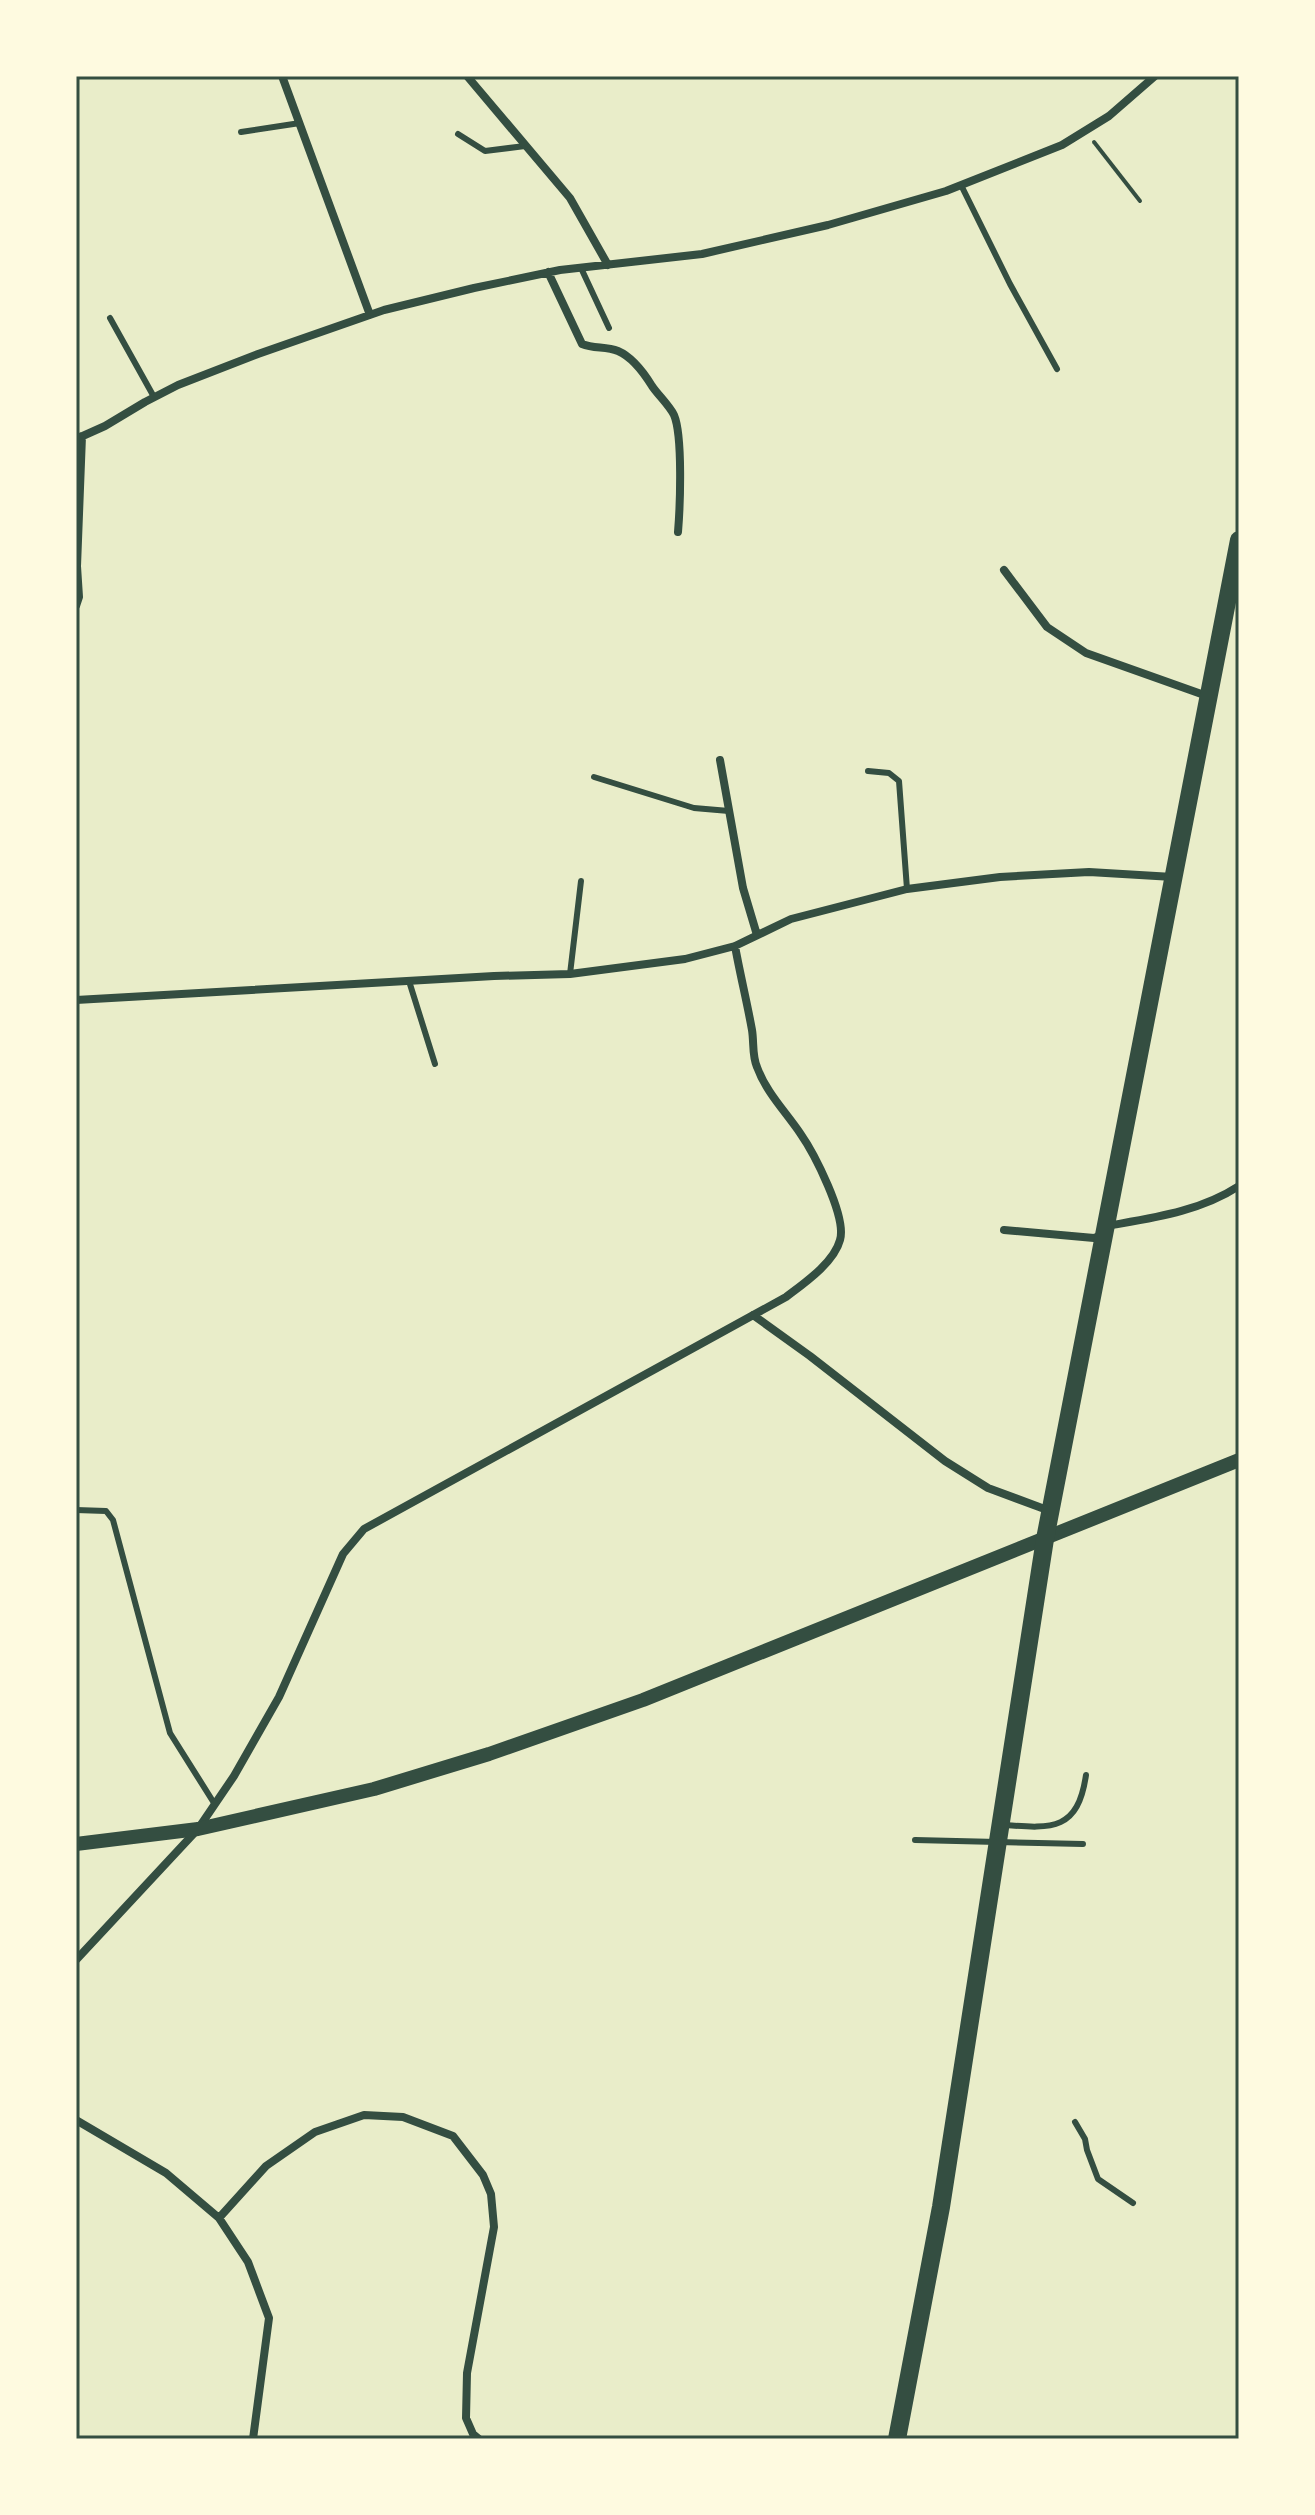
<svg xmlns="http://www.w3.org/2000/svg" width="1315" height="2515" font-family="'Times New Roman',serif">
<rect width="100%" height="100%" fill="#e9edc9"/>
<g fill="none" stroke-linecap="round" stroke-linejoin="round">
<!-- path -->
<path stroke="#344e41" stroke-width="4" d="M 1094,142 L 1140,201"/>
<!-- service -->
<path stroke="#344e41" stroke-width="6" d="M 241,132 L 300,123
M 458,134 L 485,151 L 525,146
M 961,185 L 1010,284 L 1057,369
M 581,268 L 609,328
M 110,318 L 154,397
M 868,771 L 889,773 L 899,781 L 907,889
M 594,777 L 694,808 L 729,811
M 570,974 L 581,881
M 409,981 L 435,1064
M 76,1510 L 106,1511 L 113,1520 L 170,1733 L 214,1803
M 1005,1825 C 1053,1829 1078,1830 1086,1775
M 915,1840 L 1083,1844
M 1075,2122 L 1085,2139 L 1087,2150 L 1098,2179 L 1133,2203"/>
<!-- minor -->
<path stroke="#344e41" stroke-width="8" d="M 282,76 L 370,315
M 467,76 L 570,198 L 608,265
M 548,272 L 582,344 C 594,349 606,346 618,351 C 632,357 644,373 652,386 C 658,395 669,405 674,415 C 683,436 680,508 678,532
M 76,439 L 105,426 L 145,402 L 178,385 L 258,354 L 384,310 L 474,288 L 560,270 L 702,254 L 828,225 L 946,191 L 1062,145 L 1109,116 L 1155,76
M 1004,570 L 1047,627 L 1086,653 L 1207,696
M 76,606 L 79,597 L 77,566 L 82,436
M 720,760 L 743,888 L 757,935
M 76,1000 L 494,976 L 570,974 L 685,959 L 735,946 L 791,919 L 907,889 L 1000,877 L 1089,872 L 1173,877
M 1107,1226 C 1152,1218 1199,1212 1239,1186
M 1004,1230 L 1094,1238 L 1102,1235
M 753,1315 L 810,1356 L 945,1461 L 988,1488 L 1050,1511
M 76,1960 L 198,1829 L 234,1776 L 279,1697 L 343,1554 L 364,1529 L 786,1297 C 803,1284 834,1263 840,1240 C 847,1217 814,1153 800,1133 C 785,1111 766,1092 757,1067 C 752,1056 754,1042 752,1030 C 747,1002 740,974 735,946
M 76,2120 L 166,2173 L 219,2218 L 248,2262 L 269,2318 L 253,2439
M 219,2218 L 266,2166 L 315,2132 L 364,2115 L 403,2117 L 453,2136 L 483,2175 L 491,2194 L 494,2227 L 467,2373 L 466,2418 L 473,2434 L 479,2439"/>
<!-- tertiary -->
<path stroke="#344e41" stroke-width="14" d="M 76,1844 L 198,1829 L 374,1789 L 489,1754 L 643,1700 L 1239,1460"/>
<!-- primary -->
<path stroke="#344e41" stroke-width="18" d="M 897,2439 L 941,2207 L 1045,1539 L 1239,540"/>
</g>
<!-- border -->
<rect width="1315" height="2515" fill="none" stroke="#fefae0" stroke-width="156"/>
<rect x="78" y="78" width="1159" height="2359" fill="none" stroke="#344e41" stroke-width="3"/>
</svg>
